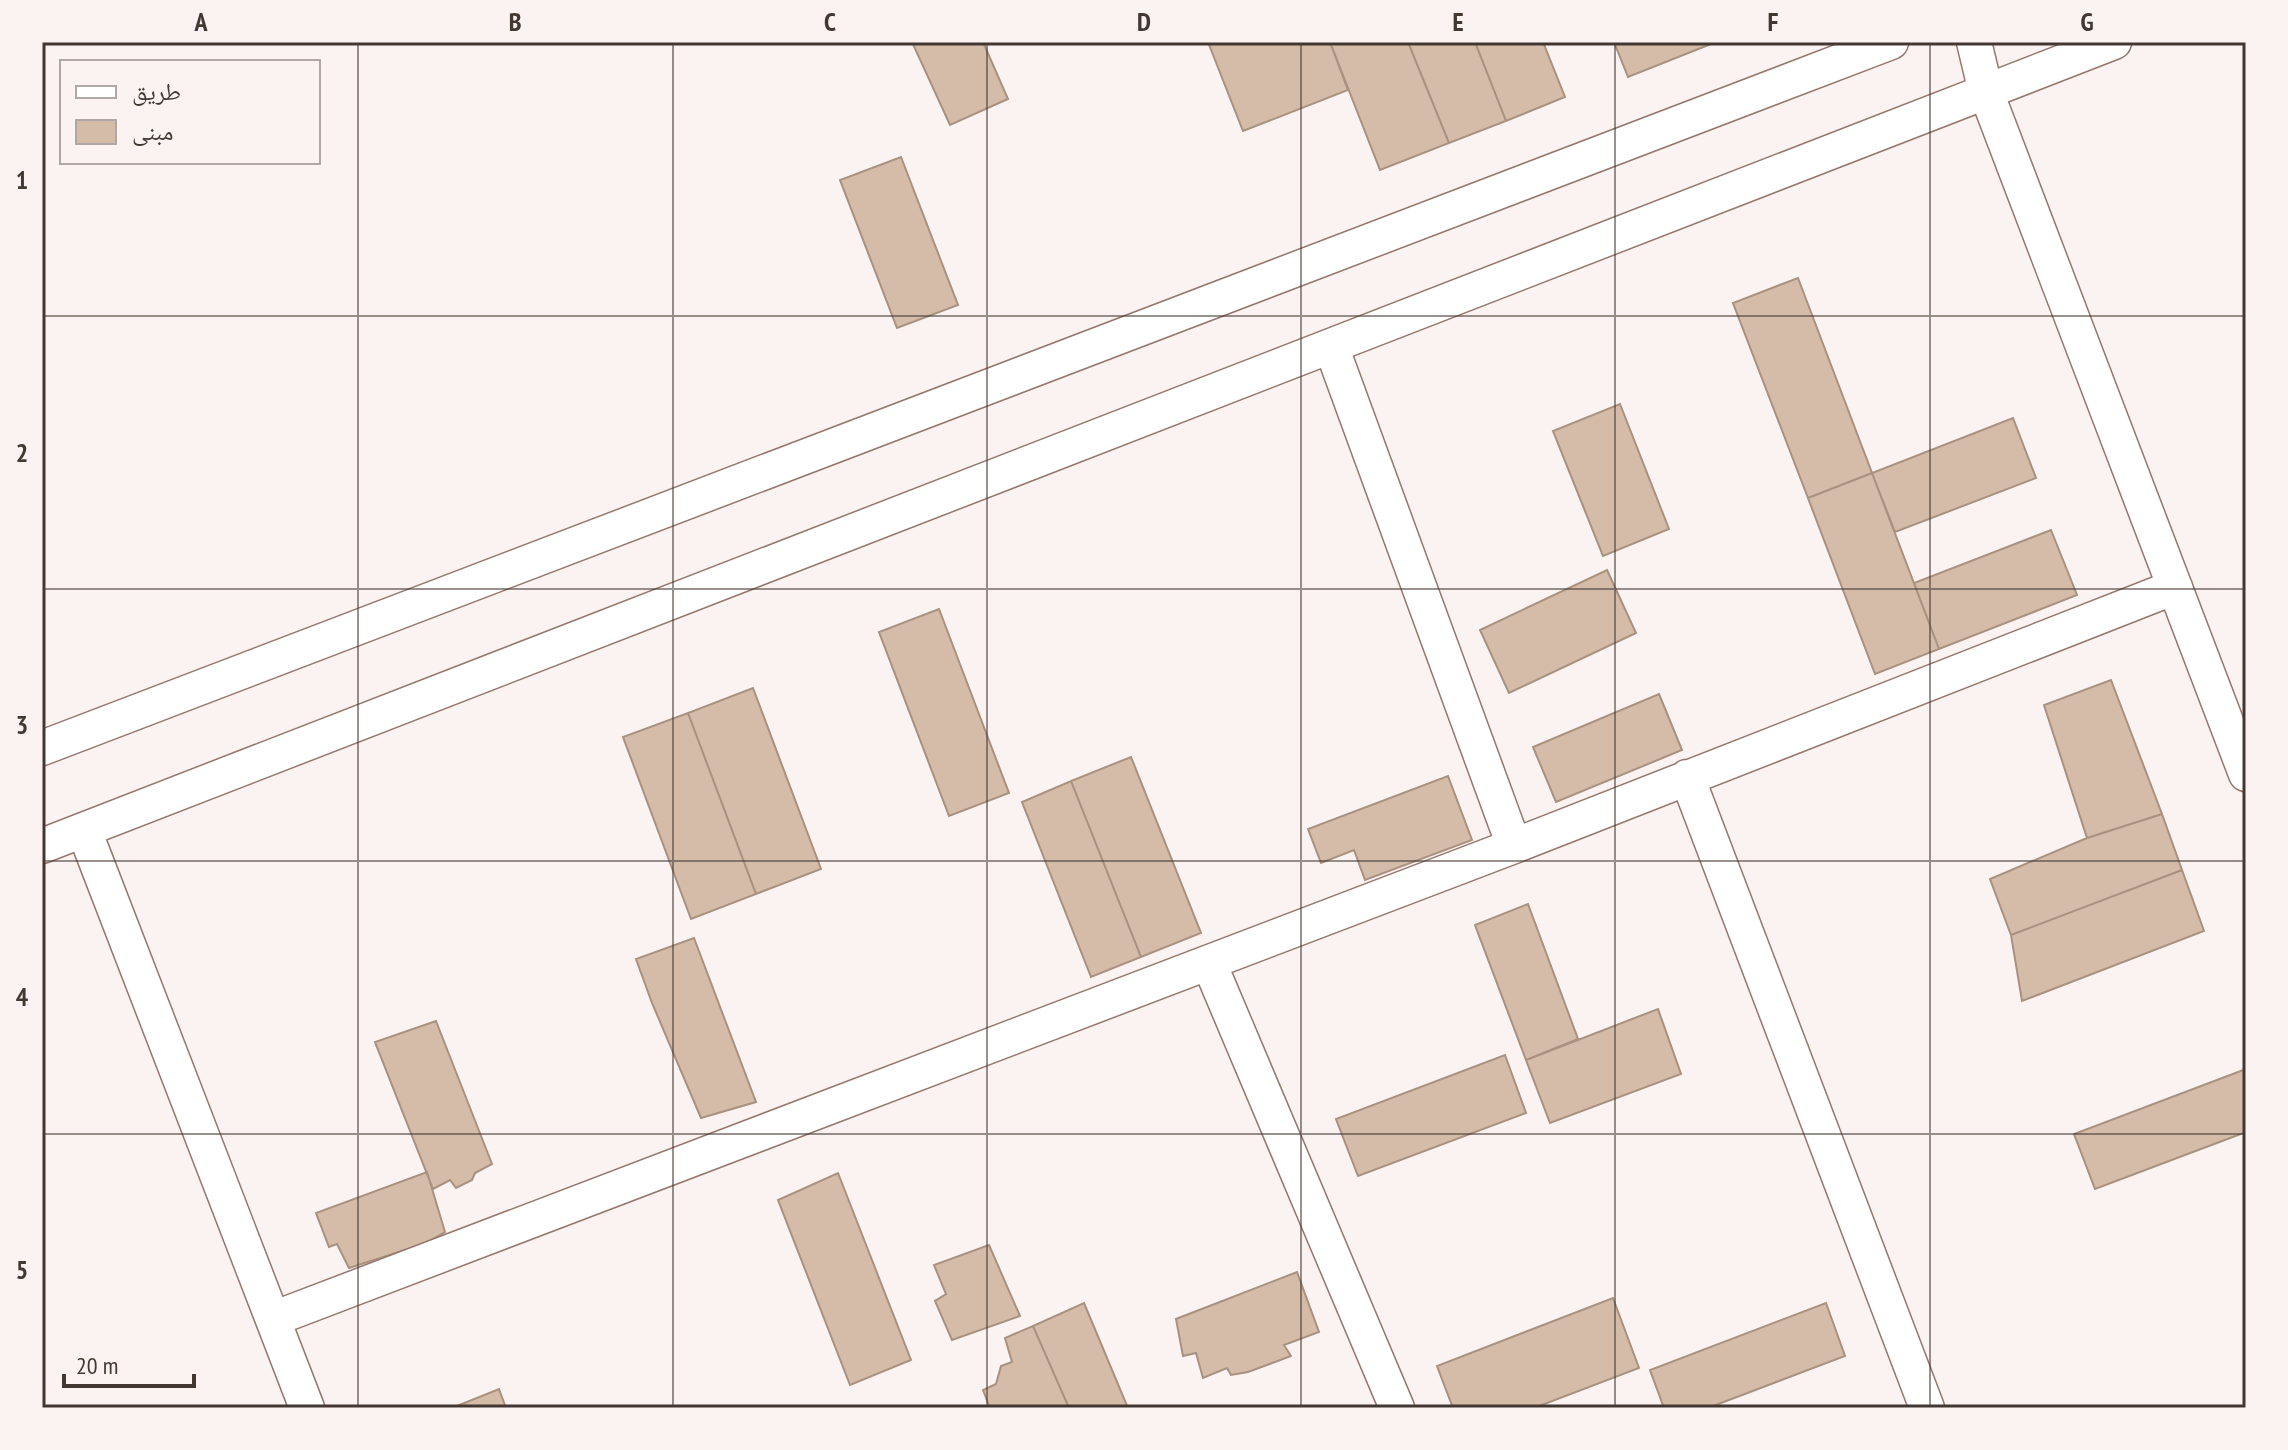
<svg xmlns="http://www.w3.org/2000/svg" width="2288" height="1450" font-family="'PT Sans Narrow','Noto Naskh Arabic',sans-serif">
<rect width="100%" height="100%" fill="#faf3f1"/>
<!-- building -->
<path fill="#d5bca9" stroke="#a9917f" stroke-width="2" d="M 912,42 L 983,42 L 1008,99 L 950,125 Z
M 1208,42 L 1330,42 L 1348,90 L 1243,131 Z
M 1330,42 L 1408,42 L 1449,143 L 1380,170 Z
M 1408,42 L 1475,42 L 1506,121 L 1449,143 Z
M 1475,42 L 1543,42 L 1565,97 L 1506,121 Z
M 1614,42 L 1716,42 L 1628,77 Z
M 901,157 L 958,305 L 897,328 L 840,180 Z
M 1798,278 L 1872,473 L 1808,498 L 1733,303 Z
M 1620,404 L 1669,529 L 1603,556 L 1553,431 Z
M 2013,418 L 2036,478 L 1895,532 L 1872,473 Z
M 1872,473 L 1939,649 L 1875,674 L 1808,498 Z
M 2051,530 L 2077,595 L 1939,649 L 1914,583 Z
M 1607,570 L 1636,633 L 1509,693 L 1480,630 Z
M 939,609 L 1009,793 L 949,816 L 879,632 Z
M 2111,680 L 2162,814 L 2087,838 L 2044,705 Z
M 753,688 L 821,869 L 756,894 L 688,713 Z
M 1659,694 L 1682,750 L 1556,802 L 1533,747 Z
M 688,713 L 756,894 L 691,919 L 623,737 Z
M 1131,757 L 1201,933 L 1141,957 L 1071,781 Z
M 1448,776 L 1472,840 L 1365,880 L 1354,850 L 1321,863 L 1308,829 Z
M 1071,781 L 1141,957 L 1091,977 L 1022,802 Z
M 2162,814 L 2182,870 L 2011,935 L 1990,879 L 2087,838 Z
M 2182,870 L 2204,931 L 2022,1001 L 2011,935 Z
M 1528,904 L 1578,1039 L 1526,1060 L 1475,925 Z
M 694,938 L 756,1102 L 701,1118 L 652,1003 L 636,959 Z
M 1658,1009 L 1681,1074 L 1550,1123 L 1526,1060 Z
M 436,1021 L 492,1164 L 475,1173 L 472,1180 L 456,1188 L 450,1180 L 433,1189 L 375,1042 Z
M 1505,1055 L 1526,1113 L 1358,1176 L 1336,1119 Z
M 2246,1069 L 2246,1132 L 2095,1189 L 2074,1134 Z
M 427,1172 L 445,1232 L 424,1244 L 349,1268 L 337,1244 L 329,1247 L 316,1213 Z
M 838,1173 L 911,1360 L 850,1385 L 778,1200 Z
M 989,1245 L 1020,1316 L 952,1340 L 935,1301 L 946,1294 L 934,1265 Z
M 1297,1272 L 1319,1332 L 1284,1345 L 1291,1356 L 1248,1372 L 1231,1375 L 1227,1368 L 1203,1378 L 1196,1353 L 1183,1356 L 1176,1319 Z
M 1613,1298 L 1639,1368 L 1534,1408 L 1453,1408 L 1437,1366 Z
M 1084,1303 L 1128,1408 L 1069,1408 L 1033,1326 Z
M 1826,1303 L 1845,1356 L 1708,1408 L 1664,1408 L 1650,1370 Z
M 1033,1326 L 1069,1408 L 990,1408 L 983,1390 L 996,1384 L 1001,1366 L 1012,1362 L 1005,1338 Z
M 499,1389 L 506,1408 L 452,1408 Z"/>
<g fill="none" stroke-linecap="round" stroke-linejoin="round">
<!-- minor casing -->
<g stroke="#94776d" stroke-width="37">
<path id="minor" d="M 1974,42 L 1986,92 L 2246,774
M 1331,346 L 1514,846
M 42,748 L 1891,42
M 1687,777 L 1927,1408
M 84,830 L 307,1408
M 42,846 L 2114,42
M 1209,963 L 1397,1408
M 273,1319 L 1514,846 L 2175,587"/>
</g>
<!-- minor -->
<use href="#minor" stroke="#fff" stroke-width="34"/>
</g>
<!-- grid -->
<path fill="none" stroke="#433732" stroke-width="2" stroke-opacity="0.55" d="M 358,42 L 358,1408M 673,42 L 673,1408M 987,42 L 987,1408M 1301,42 L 1301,1408M 1615,42 L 1615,1408M 1930,42 L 1930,1408M 42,316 L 2246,316M 42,589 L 2246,589M 42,861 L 2246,861M 42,1134 L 2246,1134"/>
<!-- border -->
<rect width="2288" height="1450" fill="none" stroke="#faf3f1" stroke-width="88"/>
<!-- legend -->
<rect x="60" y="60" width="260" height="104" fill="#faf3f1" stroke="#b1a8a5" stroke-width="2"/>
<rect x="76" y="86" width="40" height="12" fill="#ffffff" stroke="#b1a8a5" stroke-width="2"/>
<text x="132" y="100" font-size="24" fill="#433732">طريق</text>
<rect x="76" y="120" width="40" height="24" fill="#d5bca9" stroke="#b1a8a5" stroke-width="2"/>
<text x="132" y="140" font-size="24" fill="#433732">مبنى</text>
<!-- scale -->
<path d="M64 1374v12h130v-12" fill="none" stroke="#433732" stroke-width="4"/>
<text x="76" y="1374" font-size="24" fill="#433732" stroke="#faf3f1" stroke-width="6" paint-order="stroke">20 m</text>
<rect x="44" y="44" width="2200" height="1362" fill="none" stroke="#433732" stroke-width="3"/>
<g font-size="26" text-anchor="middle" font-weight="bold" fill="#433732">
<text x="201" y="31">A</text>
<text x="515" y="31">B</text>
<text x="830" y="31">C</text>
<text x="1144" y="31">D</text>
<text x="1458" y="31">E</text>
<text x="1773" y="31">F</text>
<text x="2087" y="31">G</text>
<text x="22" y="189">1</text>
<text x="22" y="462">2</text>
<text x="22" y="734">3</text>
<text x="22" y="1006">4</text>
<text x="22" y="1279">5</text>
</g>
</svg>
